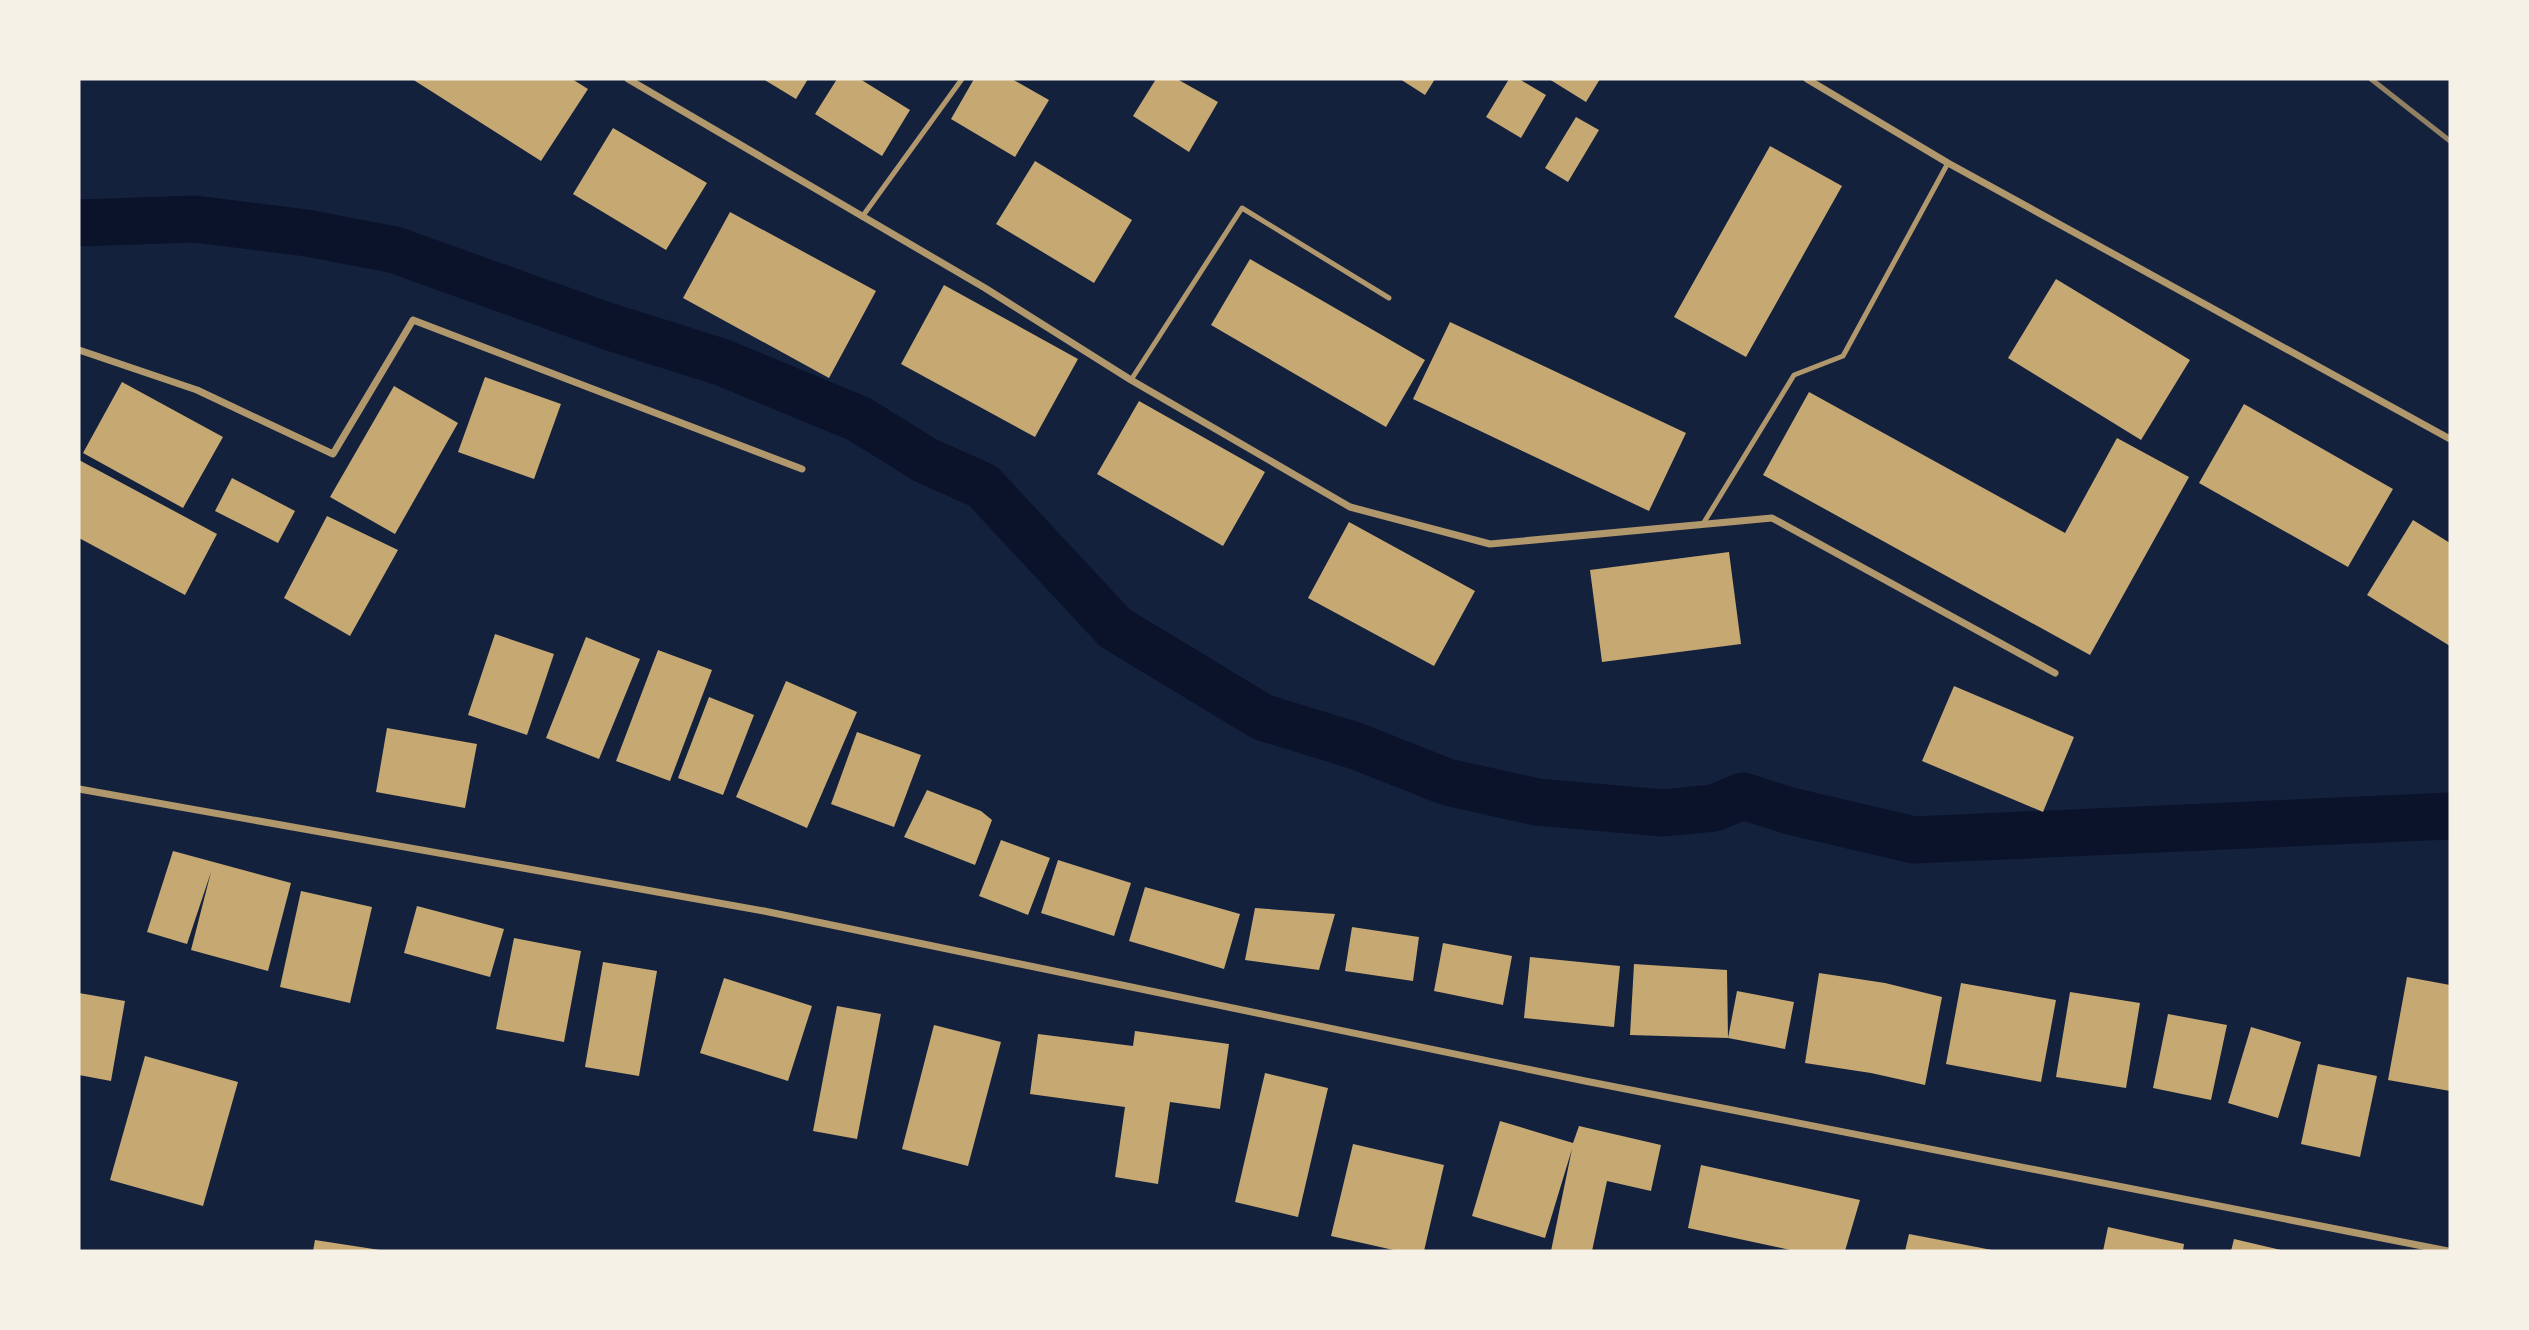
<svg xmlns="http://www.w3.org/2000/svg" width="2529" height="1330" font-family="Raleway,sans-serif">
<rect width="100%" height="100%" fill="#14213d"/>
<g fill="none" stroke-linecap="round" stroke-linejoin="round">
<!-- canal -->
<path stroke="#0b132b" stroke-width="47" d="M 79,223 L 195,219 L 307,233 L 395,250 L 607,326 L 721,362 L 859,419 L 925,460 L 983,486 L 1115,628 L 1262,717 L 1356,746 L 1447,782 L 1537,802 L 1663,813 L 1714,808 L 1743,796 L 1790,811 L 1914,840 L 2450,816"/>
</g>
<!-- building -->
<path fill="#c6a872" d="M 412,79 L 572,79 L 588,89 L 541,161 Z
M 763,79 L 808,79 L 796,99 Z
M 837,79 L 860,79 L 910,110 L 882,156 L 815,114 Z
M 974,79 L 1012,79 L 1049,100 L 1015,157 L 951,119 Z
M 1156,79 L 1177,79 L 1218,102 L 1189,152 L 1133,116 Z
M 1400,79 L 1435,79 L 1425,95 Z
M 1509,79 L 1519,79 L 1546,95 L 1521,138 L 1486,117 Z
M 1549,79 L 1600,79 L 1586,102 Z
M 1576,117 L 1599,130 L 1568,182 L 1545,168 Z
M 613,128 L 707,183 L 666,250 L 573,194 Z
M 1770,146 L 1842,186 L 1746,357 L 1674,317 Z
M 1035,161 L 1132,220 L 1094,283 L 996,224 Z
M 730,212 L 876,291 L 829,378 L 683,298 Z
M 1250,259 L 1425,360 L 1386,427 L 1211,325 Z
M 2056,279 L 2190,360 L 2141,440 L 2008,358 Z
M 944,285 L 1078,359 L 1035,437 L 901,364 Z
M 1450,322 L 1686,433 L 1649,511 L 1413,399 Z
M 485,377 L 561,404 L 534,479 L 458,452 Z
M 122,382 L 223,437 L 183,508 L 83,453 Z
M 394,386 L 458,423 L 395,534 L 330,497 Z
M 1809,392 L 2065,533 L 2117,438 L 2189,477 L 2090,655 L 1763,475 Z
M 1139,401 L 1265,472 L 1223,546 L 1097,474 Z
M 2244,404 L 2393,489 L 2348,567 L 2199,483 Z
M 79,460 L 217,534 L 185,595 L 79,538 Z
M 232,478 L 295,511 L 278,543 L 215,511 Z
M 327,516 L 398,550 L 350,636 L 284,598 Z
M 2413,520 L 2450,543 L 2450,646 L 2367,595 Z
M 1349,522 L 1475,591 L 1434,666 L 1308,598 Z
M 1729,552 L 1741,644 L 1602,662 L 1590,570 Z
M 495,634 L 554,654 L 527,735 L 468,715 Z
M 586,637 L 640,659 L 599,759 L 546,738 Z
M 658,650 L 712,670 L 670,781 L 616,761 Z
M 786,681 L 857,712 L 807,828 L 736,797 Z
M 1954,686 L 2074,737 L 2043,812 L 1922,761 Z
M 709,697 L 754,715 L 723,795 L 678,778 Z
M 387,728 L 477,744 L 465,808 L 376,792 Z
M 857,732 L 921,755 L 894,827 L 831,804 Z
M 927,790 L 981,811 L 992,820 L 975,865 L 904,837 Z
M 1001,840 L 1050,858 L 1028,915 L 979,896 Z
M 173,851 L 291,883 L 268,971 L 191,950 L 211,872 L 187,944 L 147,932 Z
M 1058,860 L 1131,883 L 1114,936 L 1041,913 Z
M 1145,887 L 1240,914 L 1224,969 L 1129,941 Z
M 301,891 L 372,907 L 350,1003 L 280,987 Z
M 417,906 L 504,929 L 490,977 L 404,953 Z
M 1255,908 L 1335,914 L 1319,970 L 1245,960 Z
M 1352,927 L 1419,937 L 1413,981 L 1345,971 Z
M 514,938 L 581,951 L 564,1042 L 496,1029 Z
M 1443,943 L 1512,956 L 1503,1005 L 1434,991 Z
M 1530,957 L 1620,966 L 1614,1027 L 1524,1018 Z
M 603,962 L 657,971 L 639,1076 L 585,1067 Z
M 1634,964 L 1727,970 L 1728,1038 L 1630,1035 Z
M 1819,973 L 1885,983 L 1942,997 L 1925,1085 L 1871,1073 L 1805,1063 Z
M 2407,977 L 2450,985 L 2450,1091 L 2388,1080 Z
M 724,978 L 812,1006 L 788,1081 L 700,1053 Z
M 1961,983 L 2056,1000 L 2041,1082 L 1946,1064 Z
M 1737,991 L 1794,1002 L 1785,1049 L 1728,1038 Z
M 2070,992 L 2140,1003 L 2126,1088 L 2056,1077 Z
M 79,993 L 125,1001 L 111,1081 L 79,1075 Z
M 837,1006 L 881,1014 L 857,1139 L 813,1131 Z
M 2168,1014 L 2227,1025 L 2211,1100 L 2153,1088 Z
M 934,1025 L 1001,1042 L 968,1166 L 902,1149 Z
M 2251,1027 L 2301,1042 L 2278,1118 L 2228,1103 Z
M 1135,1031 L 1229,1044 L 1220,1109 L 1170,1102 L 1158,1184 L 1115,1177 L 1125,1107 L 1030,1094 L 1038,1034 L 1133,1046 Z
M 145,1056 L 238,1082 L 203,1206 L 110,1180 Z
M 2318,1064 L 2377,1076 L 2360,1157 L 2301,1144 Z
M 1265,1073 L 1328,1088 L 1298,1217 L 1235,1202 Z
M 1500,1121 L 1573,1143 L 1579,1126 L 1661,1145 L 1651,1191 L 1607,1181 L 1592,1251 L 1551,1251 L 1572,1149 L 1545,1238 L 1472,1216 Z
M 1353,1144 L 1444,1165 L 1424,1251 L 1398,1251 L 1331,1236 Z
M 1701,1165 L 1860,1200 L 1845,1251 L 1795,1251 L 1688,1228 Z
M 2108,1227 L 2184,1244 L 2183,1251 L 2103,1251 Z
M 1909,1234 L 1992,1250 L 1992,1251 L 1905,1251 Z
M 2234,1239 L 2281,1250 L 2281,1251 L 2231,1251 Z
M 315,1240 L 380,1250 L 380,1251 L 313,1251 Z"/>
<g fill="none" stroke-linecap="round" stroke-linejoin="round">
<!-- service -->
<path stroke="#b1986c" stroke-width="5" d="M 862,217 L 962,79
M 1131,380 L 1242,208 L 1389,298
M 1703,524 L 1794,375 L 1843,356 L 1948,163"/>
<!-- minor -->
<path stroke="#b1986c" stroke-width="7" d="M 628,79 L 985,288 L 1131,380 L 1350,507 L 1490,544 L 1772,518 L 2055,673
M 1807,79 L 1948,163 L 2450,439
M 79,350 L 197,390 L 333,454 L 413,320 L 802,469
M 79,789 L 764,911 L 1585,1081 L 2448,1251"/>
<!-- rail -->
<path stroke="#918062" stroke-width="5" d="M 2371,79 L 2450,141"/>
</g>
<!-- border -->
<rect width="2529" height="1330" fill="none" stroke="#f6f1e7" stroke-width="161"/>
</svg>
